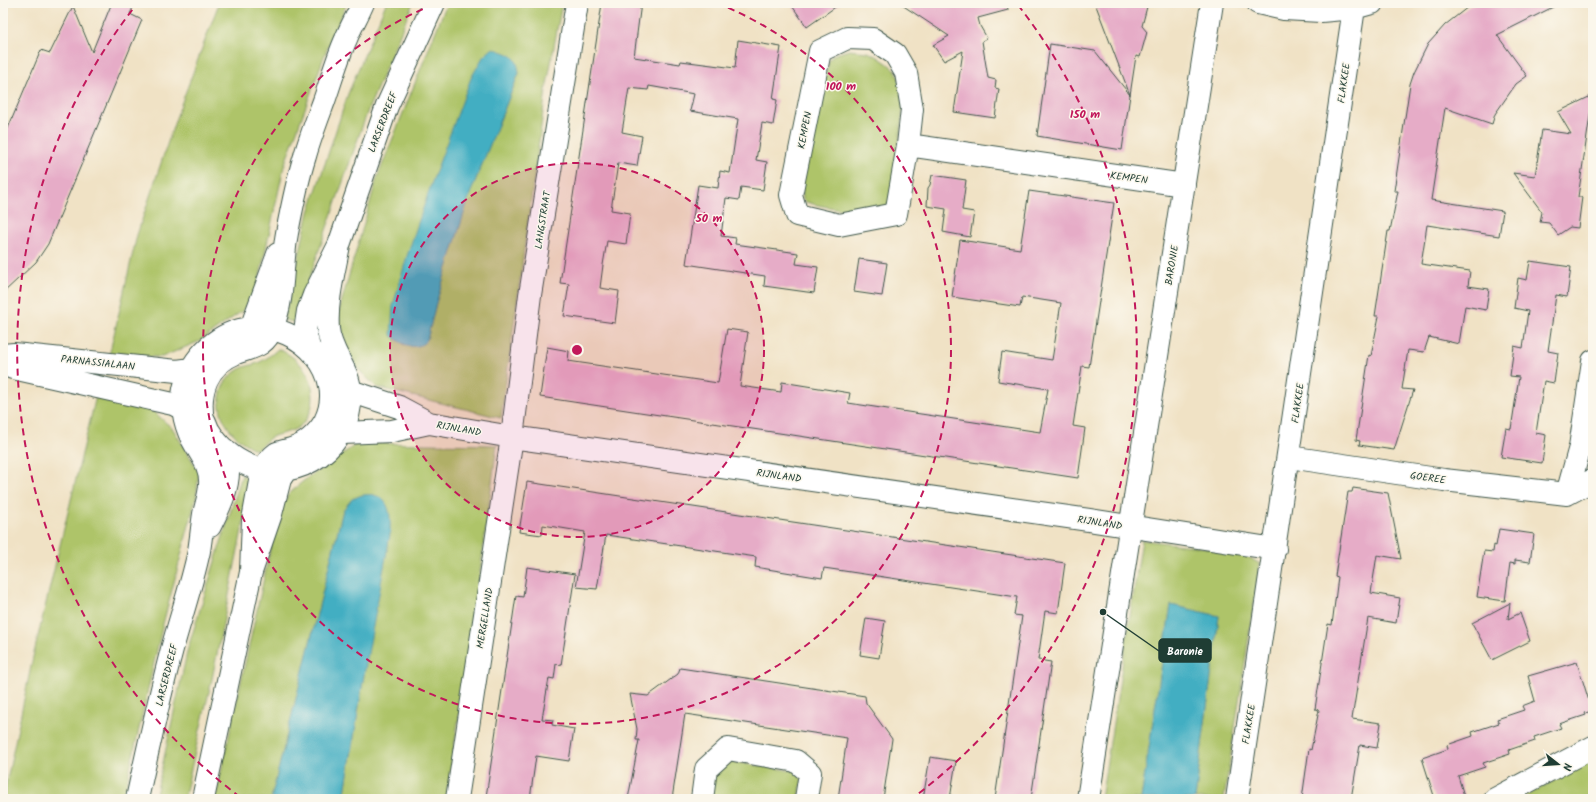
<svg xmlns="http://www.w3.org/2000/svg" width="1596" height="802" font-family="Kalam,sans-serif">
<rect width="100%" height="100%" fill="#fbf7ec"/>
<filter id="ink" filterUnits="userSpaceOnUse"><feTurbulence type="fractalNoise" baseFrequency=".025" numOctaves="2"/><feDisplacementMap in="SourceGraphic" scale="8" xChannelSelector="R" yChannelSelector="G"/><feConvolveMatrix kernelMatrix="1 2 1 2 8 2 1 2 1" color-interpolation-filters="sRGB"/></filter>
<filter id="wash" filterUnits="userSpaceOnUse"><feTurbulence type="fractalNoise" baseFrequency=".012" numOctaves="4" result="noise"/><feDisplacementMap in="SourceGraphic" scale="16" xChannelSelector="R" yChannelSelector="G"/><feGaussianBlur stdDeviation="0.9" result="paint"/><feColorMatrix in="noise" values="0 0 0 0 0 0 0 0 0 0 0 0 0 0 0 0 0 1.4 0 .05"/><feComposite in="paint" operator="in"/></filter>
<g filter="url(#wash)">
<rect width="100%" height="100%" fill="#f0e2c5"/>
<!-- green -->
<path fill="#aec469" stroke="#66804e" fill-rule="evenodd" d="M 219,3 L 347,3 L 325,54 L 284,166 L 258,285 L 245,309 L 200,341 L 162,357 L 109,356 L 137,235 L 176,118 Z
M 386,3 L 413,3 L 368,110 L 294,322 L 284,320 L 309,212 L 348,94 Z
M 447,3 L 562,3 L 546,90 L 501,418 L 376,387 L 359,370 L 347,349 L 338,314 L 377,178 ZM 519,73 L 470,194 L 436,303 L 427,340 L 403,345 Z
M 849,50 L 868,52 L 878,57 L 888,64 L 896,71 L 905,93 L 890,215 C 875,213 810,207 803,200 L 802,184 L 829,61 L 833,55 Z
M 278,349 C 287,353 294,357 301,365 C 316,381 318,411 300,426 C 293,432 282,433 274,436 C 267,439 262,445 257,450 C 235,441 214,418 221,392 C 223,384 228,377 235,372 C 241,367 248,366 255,364 C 264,361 271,355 278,349 Z
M 97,392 L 154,412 L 173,429 L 199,472 L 196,498 L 162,628 L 123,799 L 3,799 L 33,657 Z
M 358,443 L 497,445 L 472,632 L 446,799 L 344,799 L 364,675 L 343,510 L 271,799 L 215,799 L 278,515 L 288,495 L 302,482 Z
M 242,475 L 252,480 L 212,679 L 184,799 L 155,799 L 188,648 Z
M 1142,540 L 1240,552 L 1260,564 L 1224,799 L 1195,799 L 1219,616 L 1171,605 L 1141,799 L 1101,799 Z
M 712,759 L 795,771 L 802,779 L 799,799 L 703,799 Z
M 1593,760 L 1593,795 L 1584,799 L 1520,799 Z"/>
<!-- water -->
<path fill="#43aec2" stroke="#31767b" d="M 493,48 C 509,55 517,53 519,73 L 470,194 L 436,303 L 427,340 C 416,353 401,344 391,335 L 393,306 L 407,256 L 432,182 L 471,78 L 483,57 Z
M 362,495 C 366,495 371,494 374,495 C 393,500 390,521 390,535 L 364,675 L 344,799 L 271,799 L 343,510 L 352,499 Z
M 1171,605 L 1219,616 L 1195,799 L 1141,799 Z"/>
<g id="blocks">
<!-- building -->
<path fill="#e6acc7" d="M 117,3 L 135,3 L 130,14 L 142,20 L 48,244 L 36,262 L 3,293 L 3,140 L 41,50 L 50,53 L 73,6 L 92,52 L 111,5 Z
M 602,3 L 641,3 L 634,57 L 680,64 L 681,61 L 735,68 L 738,40 L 781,47 L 773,99 L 777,100 L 773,125 L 762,123 L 756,160 L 767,162 L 763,190 L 741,187 L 739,200 L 726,198 L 721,236 L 736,238 L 735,244 L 798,253 L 796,264 L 818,267 L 814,293 L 764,286 L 765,276 L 686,264 L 698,185 L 718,188 L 720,171 L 730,173 L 738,119 L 690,111 L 694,94 L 649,86 L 648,90 L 629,88 L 622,132 L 642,136 L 637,166 L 618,163 L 611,210 L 630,213 L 628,229 L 626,244 L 607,241 L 603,265 L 600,288 L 619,291 L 615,323 L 564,316 L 569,284 L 560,283 Z
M 790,3 L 841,3 L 807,27 Z
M 899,3 L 1007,3 L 1008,10 L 978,18 L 980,26 L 987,38 L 982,41 L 988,78 L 996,80 L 995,88 L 999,89 L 995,118 L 954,112 L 963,51 L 944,61 L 933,45 L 949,36 Z
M 1095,3 L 1148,3 L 1142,26 L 1147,32 L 1140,57 L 1136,56 L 1130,95 Z
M 1476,3 L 1561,3 L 1497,35 L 1527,76 L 1516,84 L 1495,114 L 1492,124 L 1445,108 L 1431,200 L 1503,211 L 1499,236 L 1427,225 L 1421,264 L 1470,271 L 1468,286 L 1489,289 L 1486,310 L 1465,306 L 1459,344 L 1429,337 L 1424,352 L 1408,350 L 1402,389 L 1413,390 L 1394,450 L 1359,445 L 1360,441 L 1356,440 L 1369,355 L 1371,356 L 1379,316 L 1375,316 L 1388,231 L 1390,231 L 1398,191 L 1394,191 L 1410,84 L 1414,72 L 1428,44 L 1445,25 L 1468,7 Z
M 1050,44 L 1095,51 L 1130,95 L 1122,150 L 1037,136 Z
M 1593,95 L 1578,197 L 1582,197 L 1578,228 L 1570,227 L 1558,235 L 1549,223 L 1540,222 L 1542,212 L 1513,173 L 1535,176 L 1542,130 L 1571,134 L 1558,112 Z
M 932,175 L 966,180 L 962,210 L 974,212 L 970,237 L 943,232 L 946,209 L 927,206 L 928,188 L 930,185 Z
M 1029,191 L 1114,203 L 1089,367 L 1082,366 L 1073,426 L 1085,428 L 1078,478 L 540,397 L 547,347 L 569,351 L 568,361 L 718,383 L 727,329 L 748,332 L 740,386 L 781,392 L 782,382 L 850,393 L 848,403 L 1040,432 L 1048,389 L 998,381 L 1002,352 L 1052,360 L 1061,303 L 1022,297 L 1020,307 L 952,297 L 960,240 L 1020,249 Z
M 859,259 L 887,263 L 882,296 L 854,292 Z
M 1530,261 L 1571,267 L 1567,297 L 1556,295 L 1548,351 L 1558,353 L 1554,383 L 1544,381 L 1536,433 L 1546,435 L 1542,463 L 1501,457 L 1506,428 L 1511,429 L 1519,377 L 1510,376 L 1514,346 L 1523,348 L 1528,311 L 1514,308 L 1518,278 L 1527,280 Z
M 527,482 L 1065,563 L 1058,613 L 1045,611 L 1038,660 L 1051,662 L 1031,799 L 995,799 L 1022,616 L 1014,615 L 1017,597 L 824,568 L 822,578 L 755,567 L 756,557 L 606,535 L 597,589 L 576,587 L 585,532 L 543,525 L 542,535 L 519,532 Z
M 1353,488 L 1388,493 L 1401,559 L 1377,555 L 1371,593 L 1400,598 L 1398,610 L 1396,623 L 1368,618 L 1352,719 L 1381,723 L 1377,748 L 1360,745 L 1351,799 L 1302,799 L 1309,749 L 1311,750 L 1319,710 L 1315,709 L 1328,624 L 1332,625 L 1338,577 L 1335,576 L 1348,492 L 1352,492 Z
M 1499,529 L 1534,534 L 1530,562 L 1515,560 L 1515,564 L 1510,563 L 1505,601 L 1477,597 L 1484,551 L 1493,552 L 1494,545 L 1496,546 Z
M 527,567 L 575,574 L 561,665 L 556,664 L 554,679 L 549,678 L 542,719 L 553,720 L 552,725 L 574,729 L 569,761 L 536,756 L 530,799 L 497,799 L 486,797 L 516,596 L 523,597 Z
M 1510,603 L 1508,619 L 1520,613 L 1530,641 L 1492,660 L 1472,623 Z
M 866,618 L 885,621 L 879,658 L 860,655 Z
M 1577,662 L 1592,711 L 1585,713 L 1586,715 L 1559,724 L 1561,728 L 1534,737 L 1535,741 L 1509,750 L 1510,754 L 1483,763 L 1485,767 L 1458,776 L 1465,799 L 1435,799 L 1422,758 L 1448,749 L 1447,745 L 1473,736 L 1472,732 L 1499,723 L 1497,719 L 1524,710 L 1522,706 L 1535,701 L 1528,676 Z
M 680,668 L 865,696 L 866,703 L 892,739 L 883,799 L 838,799 L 847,738 L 685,714 L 672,799 L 628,799 L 639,740 L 636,740 L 637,729 L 630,694 L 648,696 L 678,674 Z
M 930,757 L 956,761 L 950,799 L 923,799 Z"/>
</g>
</g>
<g filter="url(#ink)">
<use href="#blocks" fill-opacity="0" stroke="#3e564a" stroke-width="1"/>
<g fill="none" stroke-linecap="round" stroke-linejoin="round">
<!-- minor casing -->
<g stroke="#3e564a" stroke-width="24">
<path id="minor" d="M 1258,3 L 1284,9 L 1321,11 L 1354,8
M 847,38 L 873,39 L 895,54 L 906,73 L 912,109 L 908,145 L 896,214 L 839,225 L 797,215 L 791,195 L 820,51 Z
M 908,145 L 1184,185
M 3,355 L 14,354 L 177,371 L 192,369
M 1593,361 L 1580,447 L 1567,494 L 1593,480
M 3,364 L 13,368 L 173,404 L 183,409
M 350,391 L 399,407 L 429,423 L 512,437 L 1089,520 L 1275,549
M 342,433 L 392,431 L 429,423
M 1289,457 L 1444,480 L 1567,494
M 457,799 L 512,437 L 530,295 L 577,3
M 702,799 L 706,769 L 728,749 L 796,761 L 810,773 L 806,799
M 1088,799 L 1212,3
M 1237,799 L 1354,8 L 1372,3
M 1495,799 L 1593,747"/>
</g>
<!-- major casing -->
<g stroke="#3e564a" stroke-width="24">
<path id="major" d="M 251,328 L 278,254
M 309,348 L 305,331 L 308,311 L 314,295 L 339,245 L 387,106 L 434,3
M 190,413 C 194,415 201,417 204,420 C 206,423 207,428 209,431 C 218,446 233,459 250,466 C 298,485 355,444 350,391 C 349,369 330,352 328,329 C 326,301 334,272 339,245
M 203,420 C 198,391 207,365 236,353 C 252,347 265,347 272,328 C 285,298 281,265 287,233 C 292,207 297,181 305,156 C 310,138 317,120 324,101 C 331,81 337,59 346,39 C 351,26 358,15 363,3
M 210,526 C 219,508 229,489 228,468 C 228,462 225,455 224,449
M 137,799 C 148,749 159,698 172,649 C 181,616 192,584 199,551 C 201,539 202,526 204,514 C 206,504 210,494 210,484 C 211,469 204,459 196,446 C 186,430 180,408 184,389 C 192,356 219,331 252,328 C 301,323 348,375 325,421 C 318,434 305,445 291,449 C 286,451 281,451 277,453 C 270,458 266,464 262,470 L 253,520 L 251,572
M 203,799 L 251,572 L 271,514 L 280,479 L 286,470"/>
</g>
<!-- minor -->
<use href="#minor" stroke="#fff" stroke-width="22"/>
<!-- major -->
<use href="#major" stroke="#fff" stroke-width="22"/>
</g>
</g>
<!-- distance rings -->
<circle cx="577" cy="350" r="187" fill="#c2185b" fill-opacity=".12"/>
<g fill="none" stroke="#c2185b" stroke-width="2" stroke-dasharray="7 5">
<circle cx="577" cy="350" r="187"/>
<path d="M717 3A374 374 0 1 1 437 3"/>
<path d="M240 797A560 560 0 0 1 136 5M1018 5A560 560 0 0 1 914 797"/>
</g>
<g text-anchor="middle" stroke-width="3" stroke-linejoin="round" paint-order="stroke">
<!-- street labels -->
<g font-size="10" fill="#1f3d34" stroke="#fbf7ec">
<text transform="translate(1343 83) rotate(-82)" y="4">FLAKKEE</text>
<text transform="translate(382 122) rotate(-69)" y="4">LARSERDREEF</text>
<text transform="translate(804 130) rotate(-79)" y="4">KEMPEN</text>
<text transform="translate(1129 177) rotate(8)" y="4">KEMPEN</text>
<text transform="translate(542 220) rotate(-81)" y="4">LANGSTRAAT</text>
<text transform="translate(1171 265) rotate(-81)" y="4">BARONIE</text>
<text transform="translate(98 362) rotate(6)" y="4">PARNASSIALAAN</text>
<text transform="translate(1297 403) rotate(-82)" y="4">FLAKKEE</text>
<text transform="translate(459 428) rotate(10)" y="4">RIJNLAND</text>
<text transform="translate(779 475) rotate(8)" y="4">RIJNLAND</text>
<text transform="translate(1428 477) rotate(8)" y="4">GOEREE</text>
<text transform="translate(1100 522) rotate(9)" y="4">RIJNLAND</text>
<text transform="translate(484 618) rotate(-81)" y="4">MERGELLAND</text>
<text transform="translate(166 675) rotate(-76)" y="4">LARSERDREEF</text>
<text transform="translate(1248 724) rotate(-81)" y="4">FLAKKEE</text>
</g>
</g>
<circle cx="577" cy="350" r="6" fill="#c2185b" stroke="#fbf7ec" stroke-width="2"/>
<g font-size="12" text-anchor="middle" font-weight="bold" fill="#c2185b" stroke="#fbf7ec" stroke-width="3" stroke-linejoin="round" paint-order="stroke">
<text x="841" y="90">100 m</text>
<text x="1085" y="118">150 m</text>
<text x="709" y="222">50 m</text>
</g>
<!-- callouts -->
<path fill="none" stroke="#1f3d34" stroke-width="1.5" d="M1103 612L1159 651"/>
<circle fill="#1f3d34" stroke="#fbf7ec" stroke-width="1.5" cx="1103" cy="612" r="4"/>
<rect fill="#1f3d34" stroke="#1f3d34" stroke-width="1.5" x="1159" y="639" width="52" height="23" rx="4"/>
<g font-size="11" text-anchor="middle" font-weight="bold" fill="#fff">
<text x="1185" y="655">Baronie</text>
</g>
<!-- margin -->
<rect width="1596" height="802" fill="none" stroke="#fbf7ec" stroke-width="16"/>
<!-- north arrow -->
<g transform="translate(1558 764) rotate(107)" stroke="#fbf7ec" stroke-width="3" paint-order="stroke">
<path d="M0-3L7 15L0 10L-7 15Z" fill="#1f3d34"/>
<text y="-6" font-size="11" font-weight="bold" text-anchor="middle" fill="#1f3d34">N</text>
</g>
</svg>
